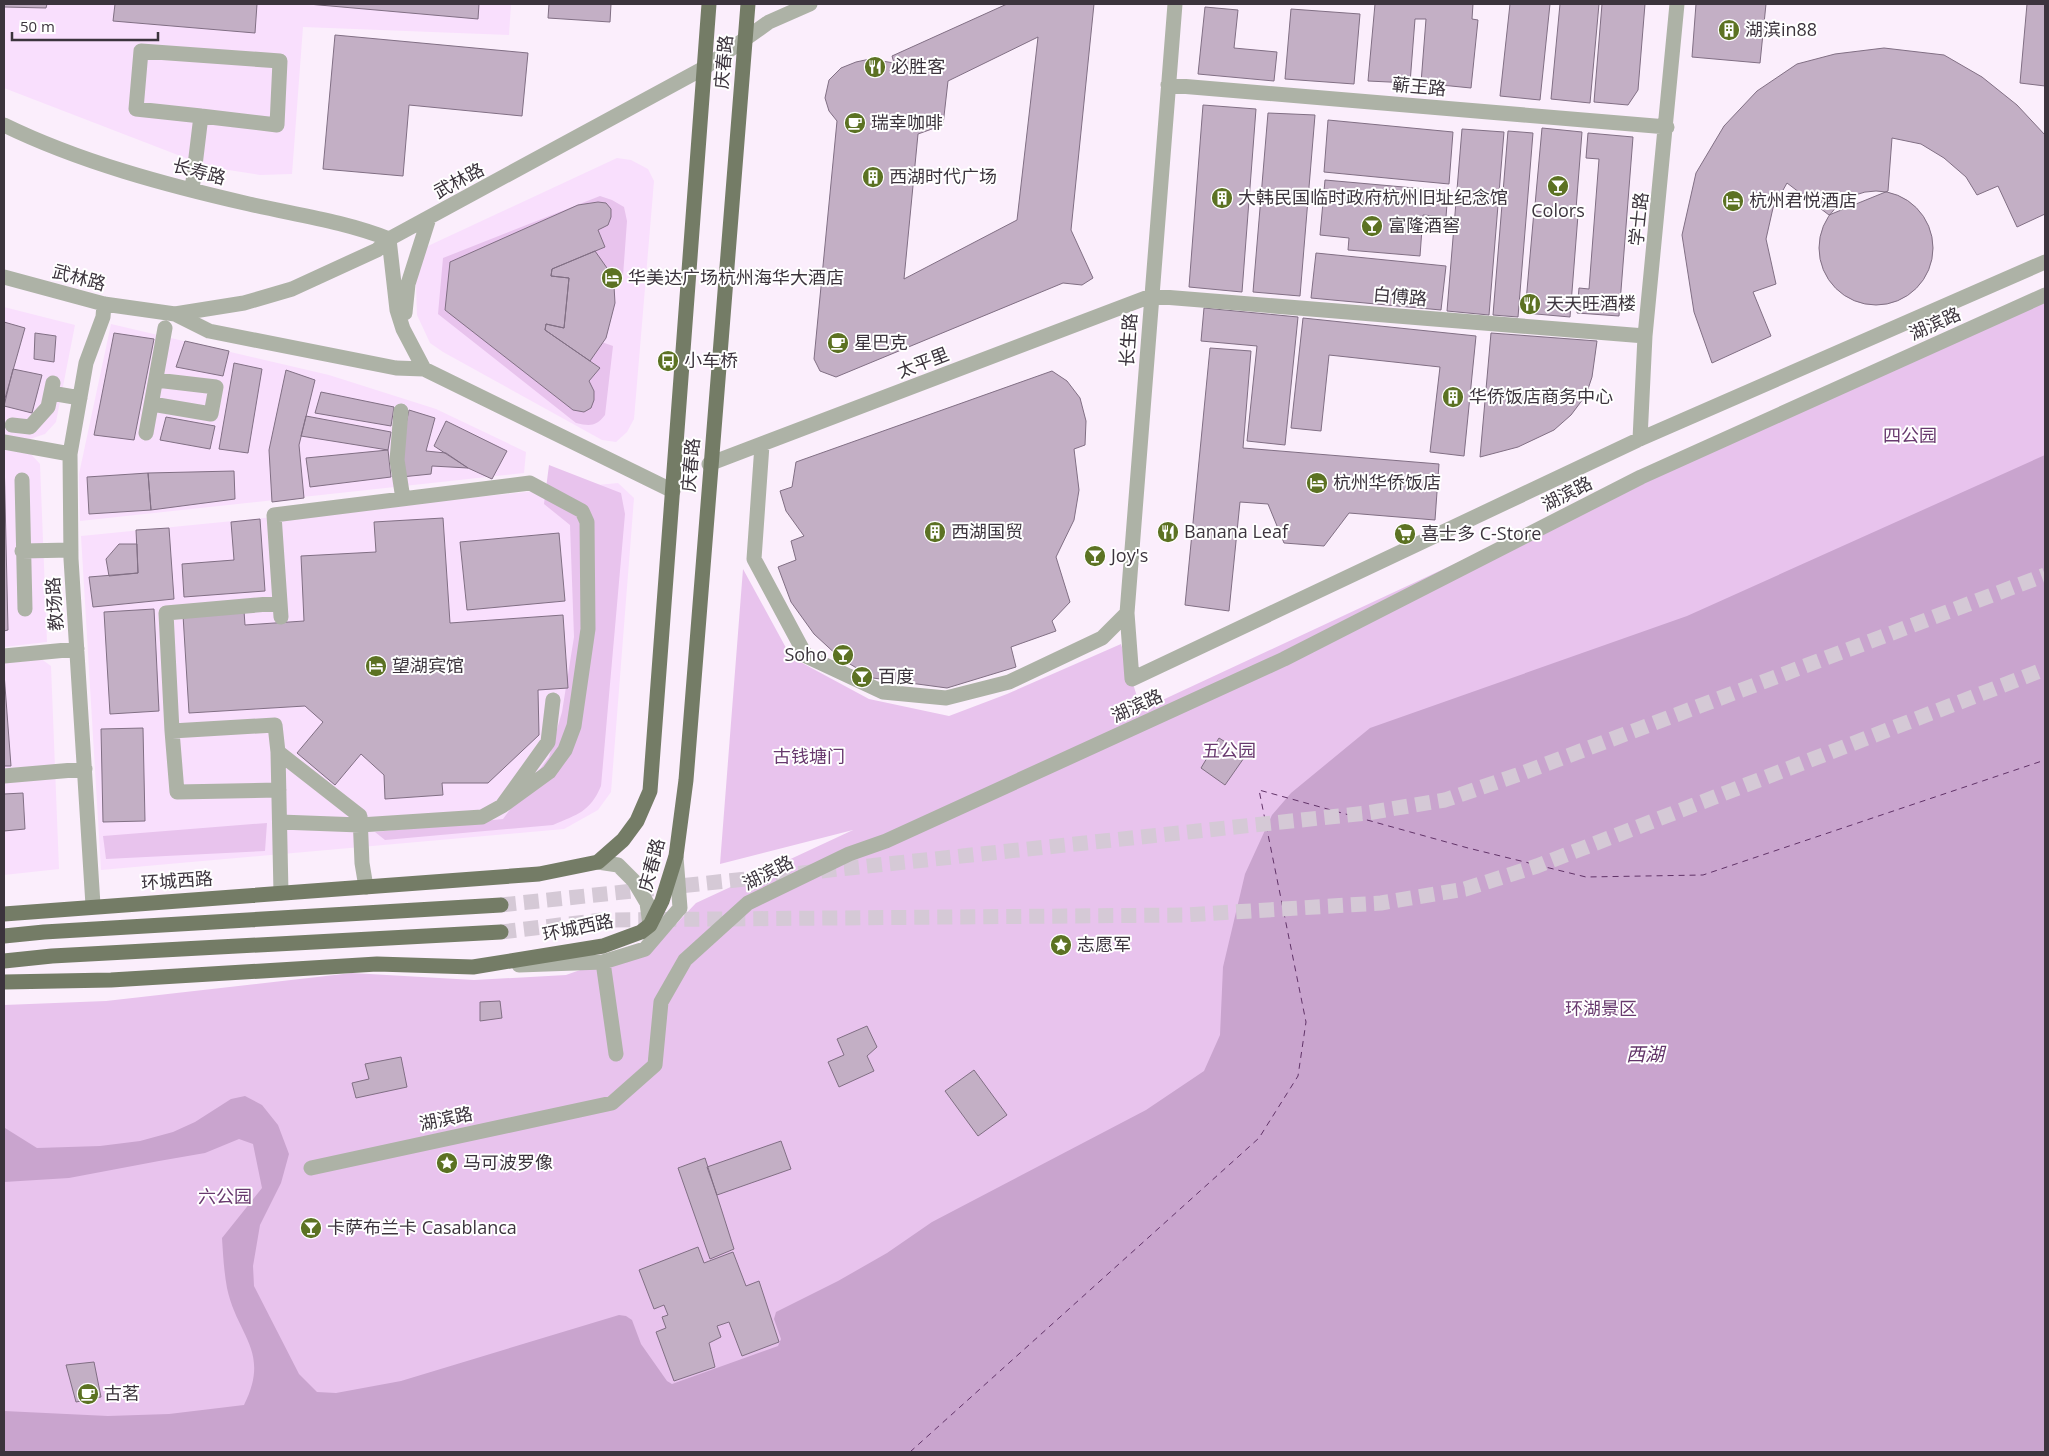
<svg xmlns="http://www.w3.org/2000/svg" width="2049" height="1456" font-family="'Open Sans','Noto Sans SC',sans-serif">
<rect width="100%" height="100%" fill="#fbeefc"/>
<!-- built -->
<path fill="#f9dffd" d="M 4,4 L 511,4 L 509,35 L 303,27 L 292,174 L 260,175 L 209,167 L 4,88 Z
M 617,158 L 631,160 L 648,169 L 654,181 L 634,419 L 627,432 L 616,442 L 602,440 L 443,352 L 430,343 L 417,315 L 415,252 Z
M 4,307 L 75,325 L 56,422 L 45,434 L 27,440 L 4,439 Z
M 111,324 L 329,375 L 436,409 L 526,452 L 524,473 L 80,521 L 79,474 Z
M 4,450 L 31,454 L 40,464 L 47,642 L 4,647 Z
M 618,483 L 634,498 L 611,792 L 598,810 L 564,829 L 101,870 L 81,536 Z
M 40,658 L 51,666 L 59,869 L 4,875 L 4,661 Z"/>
<!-- green -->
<path fill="#e8c3ed" d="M 600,196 L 612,200 L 624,207 L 627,221 L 623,276 L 598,274 L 593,339 L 613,346 L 605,415 C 596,427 589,426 576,423 L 438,314 L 443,258 Z
M 2045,295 L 2045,1452 L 4,1452 L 4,1005 L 106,1001 L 352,973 L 474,980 L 566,975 L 659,942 L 696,903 L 853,830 L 720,864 L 743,569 L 791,657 L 869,699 L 949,716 L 1007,694 L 1121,644 L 1141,710 L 1641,477 Z
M 549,465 L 621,493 L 625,514 L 601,786 C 590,812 578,814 553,825 L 385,840 L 375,832 L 503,819 L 549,757 L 562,712 L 574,637 L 570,525 L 544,504 Z
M 267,823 L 265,851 L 106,859 L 103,836 Z"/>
<!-- water -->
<path fill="#c9a4ce" d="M 2045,455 L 2045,1452 L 4,1452 L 4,1411 L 108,1416 L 169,1414 L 244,1405 C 271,1351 237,1336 227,1288 C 224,1272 223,1254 222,1238 L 262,1188 L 253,1144 L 239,1139 L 205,1153 L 159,1161 L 69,1178 L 4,1182 L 4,1125 L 5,1128 L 37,1148 L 100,1146 L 140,1141 L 173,1132 L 195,1122 L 231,1099 L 245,1096 L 262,1105 L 278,1125 L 289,1154 L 281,1183 L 260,1225 L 253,1266 L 254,1286 L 299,1374 L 317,1392 L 336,1393 L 401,1381 L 619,1315 L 626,1316 L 632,1320 L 641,1344 L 667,1381 L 672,1384 L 778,1346 L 781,1339 L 774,1319 L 776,1312 L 838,1281 L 887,1253 L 932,1222 L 1146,1110 L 1204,1071 L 1220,1035 L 1223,967 L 1245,874 L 1272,815 L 1291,793 L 1370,728 L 1687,616 Z"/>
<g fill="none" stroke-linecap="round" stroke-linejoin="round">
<!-- ferry -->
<path stroke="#613368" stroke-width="1" stroke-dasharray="6 5" stroke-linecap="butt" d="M 910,1452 L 1259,1138 L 1298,1076 L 1306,1022 L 1259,790 L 1468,848 L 1586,877 L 1703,875 L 2045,760"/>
</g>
<!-- building -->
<path fill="#c3afc5" stroke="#816f84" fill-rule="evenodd" d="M 4,4 L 47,4 L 46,8 L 4,7 Z
M 115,4 L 257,4 L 255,33 L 113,21 Z
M 308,4 L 479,4 L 478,19 Z
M 549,4 L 611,4 L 610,22 L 548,18 Z
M 1007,4 L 1094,4 L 1071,230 L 1093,278 L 1082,285 L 1063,283 L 836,377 L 820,371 L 814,359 L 837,121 L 829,111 L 825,98 L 829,80 L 841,68 L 856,62 L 870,59 L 894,63 L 892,56 ZM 1038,37 L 1017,220 L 904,279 L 918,134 L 943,125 L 948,81 Z
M 1375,4 L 1473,4 L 1472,19 L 1478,20 L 1471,88 L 1421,83 L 1426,19 L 1415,19 L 1410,83 L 1368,81 Z
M 1510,4 L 1550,4 L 1540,100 L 1500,96 Z
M 1560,4 L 1599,4 L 1590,103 L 1551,99 Z
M 1602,4 L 1645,4 L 1638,90 L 1628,105 L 1594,102 Z
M 1696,4 L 1766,4 L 1760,63 L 1692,57 Z
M 2027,4 L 2045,4 L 2045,86 L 2020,83 Z
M 1205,7 L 1238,10 L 1234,48 L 1277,52 L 1274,81 L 1198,74 Z
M 1291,9 L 1360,14 L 1354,84 L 1285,79 Z
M 335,35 L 528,53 L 522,116 L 409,105 L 403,176 L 323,169 Z
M 1884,48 L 1944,55 L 1982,77 L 2017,105 L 2045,135 L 2045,214 L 2017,227 L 1998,186 L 1977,195 L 1966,177 L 1944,158 L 1921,144 L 1892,138 L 1888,191 L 1829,215 L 1787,183 L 1773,208 L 1766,239 L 1776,284 L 1753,292 L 1771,336 L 1712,363 L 1694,312 L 1682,235 L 1696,173 L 1724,126 L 1757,91 L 1797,64 L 1835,54 Z
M 1203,105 L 1256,109 L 1242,292 L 1189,287 Z
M 1268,113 L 1315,115 L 1300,296 L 1253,292 Z
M 1328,120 L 1453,132 L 1449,184 L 1324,172 Z
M 1542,128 L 1582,132 L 1576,209 L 1535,205 Z
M 1462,129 L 1504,132 L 1489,315 L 1447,311 Z
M 1508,131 L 1533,133 L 1518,317 L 1493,315 Z
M 1588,133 L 1633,137 L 1619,316 L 1577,313 L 1579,288 L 1589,289 L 1599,159 L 1586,158 Z
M 1325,180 L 1448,191 L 1446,217 L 1423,215 L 1420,256 L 1348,250 L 1349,238 L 1320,235 Z
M1819 248a57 57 0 1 1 114 0a57 57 0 1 1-114 0Z
M 598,202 L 606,203 L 611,209 L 611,217 L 608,225 L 598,230 L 605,247 L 552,269 L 551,276 L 569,278 L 564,328 L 546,324 L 545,330 L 600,368 L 589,381 L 594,391 L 594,400 L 591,408 L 584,412 L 573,410 L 445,310 L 450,262 L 578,205 Z
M 1534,211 L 1578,215 L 1570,317 L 1525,313 Z
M 595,251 L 607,268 L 614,286 L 615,303 L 606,338 L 590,361 L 545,330 L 546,324 L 564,328 L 569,278 L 551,276 L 552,269 Z
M 1316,253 L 1446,266 L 1441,310 L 1311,298 Z
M 1204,308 L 1298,317 L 1285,445 L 1247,441 L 1257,346 L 1201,341 Z
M 1303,318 L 1476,336 L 1464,456 L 1430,452 L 1440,367 L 1329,355 L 1321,431 L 1291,428 Z
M 4,322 L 25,328 L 4,402 Z
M 35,333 L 56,336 L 54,362 L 34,359 Z
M 114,333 L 154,339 L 134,440 L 94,435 Z
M 1491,333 L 1597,341 L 1592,377 L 1586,395 L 1571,415 L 1554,430 L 1518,447 L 1480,457 Z
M 185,341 L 229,351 L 223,376 L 176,367 Z
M 1210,348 L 1251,351 L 1243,448 L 1439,464 L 1435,520 L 1349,513 L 1324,546 L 1284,543 L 1268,504 L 1240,502 L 1229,611 L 1185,605 Z
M 234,363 L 262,369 L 248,453 L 219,449 Z
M 13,369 L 42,375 L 32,413 L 4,406 Z
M 286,370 L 315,380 L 299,445 L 304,498 L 272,502 L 269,450 Z
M 1052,371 L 1067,381 L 1080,398 L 1086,421 L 1085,445 L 1074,449 L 1079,490 L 1074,520 L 1056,557 L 1070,602 L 1052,621 L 1056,631 L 1011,647 L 1016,667 L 947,688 L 873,678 L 840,658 L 814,634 L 791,602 L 778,567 L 796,560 L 791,541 L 804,536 L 786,511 L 780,491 L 792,487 L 796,462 Z
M 321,392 L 394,407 L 391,426 L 315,413 Z
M 409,410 L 435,418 L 426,451 L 446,453 L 468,468 L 432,466 L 431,474 L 401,477 L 403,437 Z
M 306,416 L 391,432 L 388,450 L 301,436 Z
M 166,417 L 215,426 L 210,449 L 160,440 Z
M 446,421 L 507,451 L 492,479 L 468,468 L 434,446 Z
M 388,450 L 391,477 L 310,487 L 306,458 Z
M 4,455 L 8,630 L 4,631 Z
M 234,471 L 235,499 L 151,510 L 148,473 Z
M 148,473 L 151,510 L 89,514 L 87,477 Z
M 443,518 L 450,623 L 563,615 L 568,688 L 538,690 L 539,735 L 488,783 L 442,783 L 443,795 L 385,799 L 384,775 L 361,754 L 335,785 L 297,753 L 323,722 L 305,706 L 189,713 L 183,615 L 244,611 L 245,625 L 304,621 L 301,556 L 376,552 L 374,522 Z
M 260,519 L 265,591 L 184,597 L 182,564 L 234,560 L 231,522 Z
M 169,528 L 174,599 L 93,607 L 89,577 L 138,573 L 136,530 Z
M 559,533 L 565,601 L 467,610 L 460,542 Z
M 119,544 L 137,544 L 138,573 L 109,576 L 106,559 Z
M 154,609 L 159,711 L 110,714 L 104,612 Z
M 4,673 L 11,766 L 4,766 Z
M 143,728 L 145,821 L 103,822 L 101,729 Z
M 1219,738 L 1246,755 L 1225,785 L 1201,768 Z
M 23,793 L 25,829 L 4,831 L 4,794 Z
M 500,1001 L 502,1018 L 480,1021 L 480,1002 Z
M 867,1026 L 877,1047 L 867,1056 L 874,1071 L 839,1087 L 828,1062 L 844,1055 L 837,1039 Z
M 401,1057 L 407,1087 L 356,1098 L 352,1083 L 369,1079 L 365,1064 Z
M 974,1070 L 1007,1115 L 978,1136 L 945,1091 Z
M 781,1141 L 791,1169 L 717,1195 L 707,1167 Z
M 705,1158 L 734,1249 L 710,1259 L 678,1168 Z
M 698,1247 L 704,1263 L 733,1252 L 746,1286 L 759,1281 L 779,1342 L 742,1356 L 729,1322 L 717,1326 L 721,1337 L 709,1343 L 715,1367 L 674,1381 L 656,1332 L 666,1328 L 662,1317 L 668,1315 L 664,1305 L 654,1309 L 639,1270 Z
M 94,1362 L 101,1397 L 76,1402 L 66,1365 Z"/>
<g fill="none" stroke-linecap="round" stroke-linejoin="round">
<!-- major-tunnel -->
<path stroke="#d5c9d6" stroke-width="15" stroke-dasharray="15 8" stroke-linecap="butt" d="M 501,905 L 1367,813 L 1445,800 L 1520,774 L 2045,575
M 501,932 L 602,920 L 1184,915 L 1381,903 L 1465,889 L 1537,866 L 2045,669"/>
<!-- minor -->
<path stroke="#adb2a6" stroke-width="15" d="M 1175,4 L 1127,613 L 1132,679 L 1640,439 L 2045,262
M 1168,85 L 1667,127
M 4,125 C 80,162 166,185 249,204 C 297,215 343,221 389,239
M 192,190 L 201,116 L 136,109 L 141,51 L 280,61 L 277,125 L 201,116
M 389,239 L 397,310 L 403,329 L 424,369
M 4,277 L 104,304 L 175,314 L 244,303 L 292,289 L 377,250 L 389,239 L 704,68 L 769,22 L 810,4
M 405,313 L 408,284 L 429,218
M 175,314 L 209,331 L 396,368 L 424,369 L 673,491
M 51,393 L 80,398
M 152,404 L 211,414 L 216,387 L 156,380
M 401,411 L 397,460 L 403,499
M 12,425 L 30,427 L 48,407 L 53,383
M 146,433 L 165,328
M 1640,439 L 1645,336 L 1677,4
M 4,442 L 70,454
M 762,445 L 754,559 L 806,656 L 883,692 L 946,698 L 1009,682 L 1102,638 L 1127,613
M 709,464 L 1151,296 L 1645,336
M 22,480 L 25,609
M 22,551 L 71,550
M 281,617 L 274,515 L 530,483 L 582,511 L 587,522 L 588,629 L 574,726 L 565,750 L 549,772 L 502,806
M 4,656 L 77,649
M 172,731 L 177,792 L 279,790
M 278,752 L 275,725 L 172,731 L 166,613 L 280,603
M 4,776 L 85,769
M 280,822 L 360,825 L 482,817 L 502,806 L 548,742 L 553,700
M 598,862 L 618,865 L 634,881 L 647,903 L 650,925
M 281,893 L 278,752 L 360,816 L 362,863 L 366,887
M 93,905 L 71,559 L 70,454 L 86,363 L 103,317 L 104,304
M 603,962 L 616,1054
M 519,965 L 603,962 L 645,949 L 680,908 L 676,857
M 311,1168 L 612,1103 L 655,1065 L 661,1002 L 685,960 L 748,903 L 849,854 L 886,841 L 1284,659 L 1641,477 L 2045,295"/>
<!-- major -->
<path stroke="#747c66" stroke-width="15" d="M 4,914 L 539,874 L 598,862 L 623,840 L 637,821 L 650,791 L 709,4
M 4,936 L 44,932 L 501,905
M 4,961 L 52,956 L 501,932
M 4,982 L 111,980 L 377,964 L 473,967 L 603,946 L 641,932 L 650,925 L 662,901 L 676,856 L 686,780 L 748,4"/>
</g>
<!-- icons -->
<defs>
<g id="building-disc" transform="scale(1.125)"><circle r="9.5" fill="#5c7223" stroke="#fff"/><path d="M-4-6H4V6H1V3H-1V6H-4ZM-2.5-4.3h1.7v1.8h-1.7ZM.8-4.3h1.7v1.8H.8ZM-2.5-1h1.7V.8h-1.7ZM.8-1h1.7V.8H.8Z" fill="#fff"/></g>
<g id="restaurant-disc" transform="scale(1.125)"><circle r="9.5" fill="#5c7223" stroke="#fff"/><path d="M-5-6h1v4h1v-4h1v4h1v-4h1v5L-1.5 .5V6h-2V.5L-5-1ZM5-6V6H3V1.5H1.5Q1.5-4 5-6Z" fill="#fff"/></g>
<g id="cafe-disc" transform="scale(1.125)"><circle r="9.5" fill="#5c7223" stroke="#fff"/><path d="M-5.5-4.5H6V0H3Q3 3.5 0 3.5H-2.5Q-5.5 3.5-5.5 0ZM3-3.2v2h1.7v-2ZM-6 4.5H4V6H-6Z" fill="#fff"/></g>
<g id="bar-disc" transform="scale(1.125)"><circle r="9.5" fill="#5c7223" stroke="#fff"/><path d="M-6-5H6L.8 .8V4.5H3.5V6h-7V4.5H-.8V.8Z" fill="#fff"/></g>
<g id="hotel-disc" transform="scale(1.125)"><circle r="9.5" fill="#5c7223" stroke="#fff"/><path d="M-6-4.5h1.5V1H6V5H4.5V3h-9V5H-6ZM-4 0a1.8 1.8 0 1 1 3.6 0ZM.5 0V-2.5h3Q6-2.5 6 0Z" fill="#fff"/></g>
<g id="bus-disc" transform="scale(1.125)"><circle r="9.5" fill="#5c7223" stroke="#fff"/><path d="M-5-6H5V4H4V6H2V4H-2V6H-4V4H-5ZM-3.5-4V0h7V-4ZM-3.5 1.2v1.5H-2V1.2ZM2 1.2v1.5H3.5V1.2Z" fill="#fff"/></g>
<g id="supermarket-disc" transform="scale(1.125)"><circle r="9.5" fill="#5c7223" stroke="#fff"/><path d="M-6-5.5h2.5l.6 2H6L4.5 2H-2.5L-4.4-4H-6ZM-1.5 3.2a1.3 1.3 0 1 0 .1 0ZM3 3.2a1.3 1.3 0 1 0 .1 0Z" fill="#fff"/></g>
<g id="sight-disc" transform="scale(1.125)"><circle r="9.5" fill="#5c7223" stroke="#fff"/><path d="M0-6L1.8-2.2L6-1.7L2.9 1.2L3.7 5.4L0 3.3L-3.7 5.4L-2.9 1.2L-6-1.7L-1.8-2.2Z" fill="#fff"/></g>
</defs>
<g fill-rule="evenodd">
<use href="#building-disc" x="1729" y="30"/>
<use href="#restaurant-disc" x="875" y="67"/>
<use href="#cafe-disc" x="855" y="123"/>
<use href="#building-disc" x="873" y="177"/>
<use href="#bar-disc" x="1558" y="186"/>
<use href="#building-disc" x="1222" y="198"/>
<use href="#hotel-disc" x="1733" y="201"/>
<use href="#bar-disc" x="1372" y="226"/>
<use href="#hotel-disc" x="612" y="278"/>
<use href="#restaurant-disc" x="1530" y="304"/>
<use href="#cafe-disc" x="838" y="343"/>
<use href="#bus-disc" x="668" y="361"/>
<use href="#building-disc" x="1453" y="397"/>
<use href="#hotel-disc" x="1317" y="483"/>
<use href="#building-disc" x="935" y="532"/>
<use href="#restaurant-disc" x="1168" y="532"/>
<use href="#supermarket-disc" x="1405" y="534"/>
<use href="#bar-disc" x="1095" y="556"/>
<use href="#bar-disc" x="843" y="655"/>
<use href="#hotel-disc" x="376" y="666"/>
<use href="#bar-disc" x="862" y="677"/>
<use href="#sight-disc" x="1061" y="945"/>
<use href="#sight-disc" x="447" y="1163"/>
<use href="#bar-disc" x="311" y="1228"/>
<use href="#cafe-disc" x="88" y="1394"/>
</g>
<g text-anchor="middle" stroke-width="4" stroke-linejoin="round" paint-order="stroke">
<!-- poi labels -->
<g font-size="18" fill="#3c343d" stroke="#fff" text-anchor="start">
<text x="1745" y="36">湖滨in88</text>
<text x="891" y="73">必胜客</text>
<text x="871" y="129">瑞幸咖啡</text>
<text x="889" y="183">西湖时代广场</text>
<text x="1238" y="204">大韩民国临时政府杭州旧址纪念馆</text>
<text x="1749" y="207">杭州君悦酒店</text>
<text x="1558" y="217" text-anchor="middle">Colors</text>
<text x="1388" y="232">富隆酒窖</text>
<text x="628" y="284">华美达广场杭州海华大酒店</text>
<text x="1546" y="310">天天旺酒楼</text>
<text x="854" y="349">星巴克</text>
<text x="684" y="367">小车桥</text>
<text x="1469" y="403">华侨饭店商务中心</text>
<text x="1333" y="489">杭州华侨饭店</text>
<text x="951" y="538">西湖国贸</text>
<text x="1184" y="538">Banana Leaf</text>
<text x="1421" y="540">喜士多 C-Store</text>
<text x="1111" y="562">Joy's</text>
<text x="827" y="661" text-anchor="end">Soho</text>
<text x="392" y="672">望湖宾馆</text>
<text x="878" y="683">百度</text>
<text x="1077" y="951">志愿军</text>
<text x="463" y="1169">马可波罗像</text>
<text x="327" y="1234">卡萨布兰卡 Casablanca</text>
<text x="104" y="1400">古茗</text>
</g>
<!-- street labels -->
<g font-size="18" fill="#3c343d" stroke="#fff">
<text transform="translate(724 62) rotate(-85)" y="6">庆春路</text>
<text transform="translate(1419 87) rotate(5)" y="6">蕲王路</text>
<text transform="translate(199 172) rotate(15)" y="6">长寿路</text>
<text transform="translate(459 181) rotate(-28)" y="6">武林路</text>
<text transform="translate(1639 219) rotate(-84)" y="6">学士路</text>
<text transform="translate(79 278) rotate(15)" y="6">武林路</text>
<text transform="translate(1400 297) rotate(5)" y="6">白傅路</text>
<text transform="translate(1935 324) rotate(-24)" y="6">湖滨路</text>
<text transform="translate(1129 340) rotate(-86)" y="6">长生路</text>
<text transform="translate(923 363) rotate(-21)" y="6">太平里</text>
<text transform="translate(691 465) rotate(-85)" y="6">庆春路</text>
<text transform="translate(1567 494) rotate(-27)" y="6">湖滨路</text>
<text transform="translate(55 604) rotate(-94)" y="6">教场路</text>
<text transform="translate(1137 706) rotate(-25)" y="6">湖滨路</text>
<text transform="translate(652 865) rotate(-75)" y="6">庆春路</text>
<text transform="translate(768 873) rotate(-27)" y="6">湖滨路</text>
<text transform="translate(177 881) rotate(-4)" y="6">环城西路</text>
<text transform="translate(578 928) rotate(-12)" y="6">环城西路</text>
<text transform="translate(446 1119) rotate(-12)" y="6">湖滨路</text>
</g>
<!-- park labels -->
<g font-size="18" fill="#68396e" stroke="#fff">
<text x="1910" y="442">四公园</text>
<text x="1229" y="757">五公园</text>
<text x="809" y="763">古钱塘门</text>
<text x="1601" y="1015">环湖景区</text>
<text x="225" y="1203">六公园</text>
</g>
<!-- water labels -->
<g font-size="19" font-style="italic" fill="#613368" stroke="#fff">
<text x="1645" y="1061">西湖</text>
</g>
</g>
<!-- border -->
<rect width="2049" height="1456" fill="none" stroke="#3c343d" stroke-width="10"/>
<!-- scale -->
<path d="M12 32v8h146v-8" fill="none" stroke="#3c343d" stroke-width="2.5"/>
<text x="20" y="32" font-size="15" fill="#3c343d" stroke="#ffffff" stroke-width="4" paint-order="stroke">50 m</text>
</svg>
